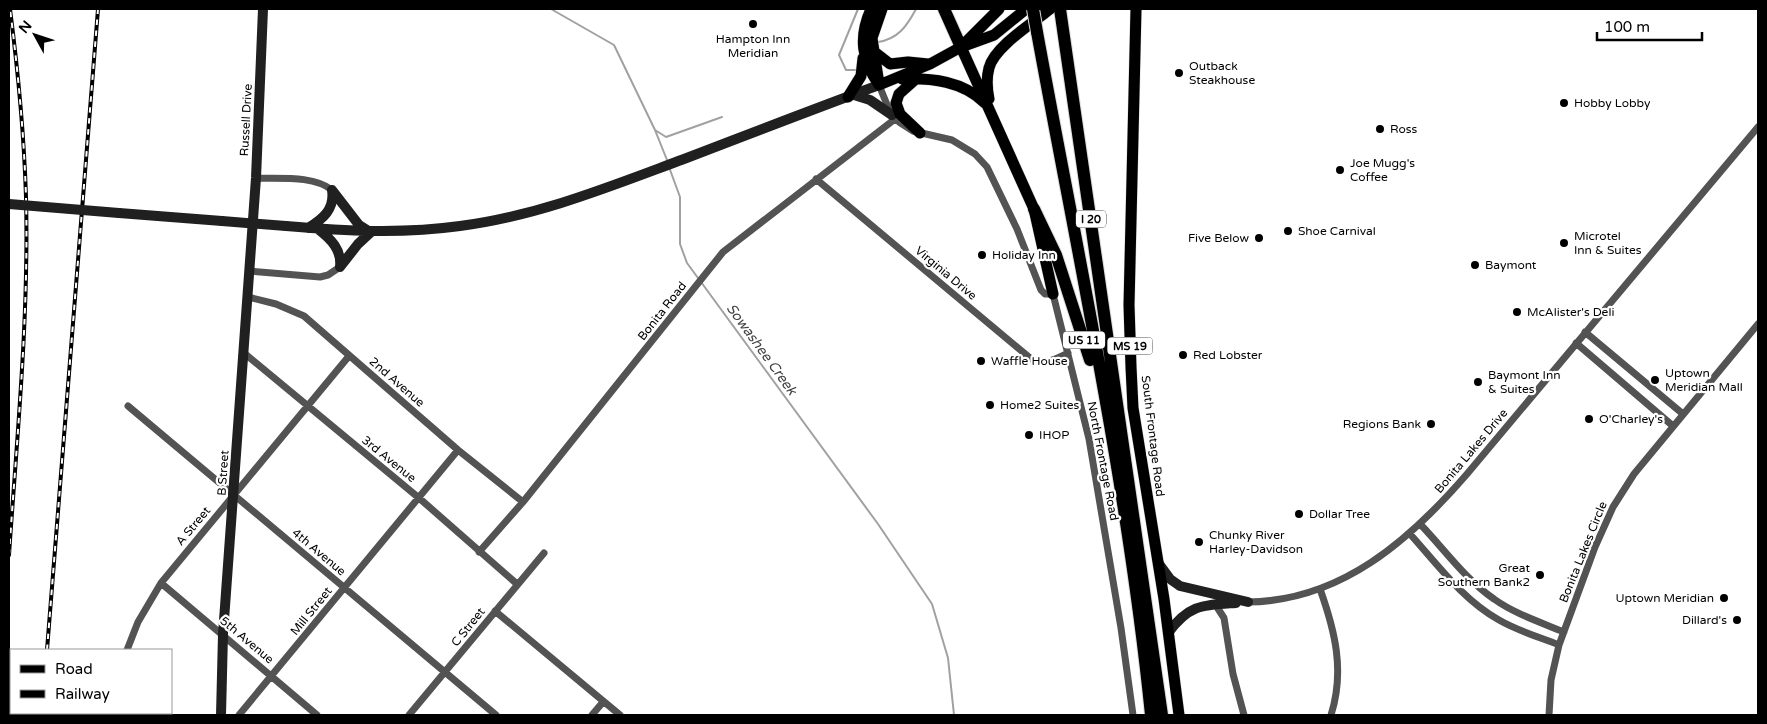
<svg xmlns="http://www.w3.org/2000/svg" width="1767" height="724" font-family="'Varela Round',sans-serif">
<rect width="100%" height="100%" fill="#fff"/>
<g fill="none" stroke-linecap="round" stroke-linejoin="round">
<!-- stream -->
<path stroke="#a1a1a1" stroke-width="2" d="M 551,9 L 614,45 L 655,130 L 667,160
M 878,42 C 898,39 907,26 916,9
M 857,70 L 846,70 L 839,55 L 858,9
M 655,130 L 666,137 L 722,117
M 669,167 L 680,197 L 680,244 L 687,263 L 698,278
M 701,282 L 878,524 L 932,604 L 948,658 L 954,715"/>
<!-- primary casing -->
<g stroke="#dbdbdb" stroke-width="12">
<path id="primary" d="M 871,9 C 858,38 862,60 879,85
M 1136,9 L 1129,305 L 1131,367 L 1133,408 L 1164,599 L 1179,715
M 962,46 L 999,9
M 961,47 L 1034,209 L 1053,294
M 872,50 L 890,64 L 908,62 L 928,64
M 917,78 L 899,94 L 896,103 L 900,114 L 920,133
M 902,79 C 932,78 963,81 985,103
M 879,84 L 872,38 L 882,9
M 879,85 L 930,64 L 961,47 L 994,35 L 1026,9
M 848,97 L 861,76 L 863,58
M 989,99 C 987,89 986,79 989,68 C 994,47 1033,23 1050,9"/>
</g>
<!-- highway casing -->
<g stroke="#dbdbdb" stroke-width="14">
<path id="highway" d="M 944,9 L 961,47
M 1060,9 L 1162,715
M 1037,32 C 1078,257 1128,487 1151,715
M 1034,209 L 1056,255 L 1090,360"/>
</g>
<!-- street -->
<path stroke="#535353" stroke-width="7" d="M 879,85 L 890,112 L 899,122 L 913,131 L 952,140 L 975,154 L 987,167 L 1017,229 L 1041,290 L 1045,294 L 1053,294 L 1089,439 L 1121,628 L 1133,715
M 256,178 C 279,179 313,175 332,190
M 816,179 L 1030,358 C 1043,367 1055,359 1068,353
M 249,271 L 320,277 L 328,275 L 340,267
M 248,297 L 276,304 L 304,316 L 458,450 L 523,502
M 1585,332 L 1683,414
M 1576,343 L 1673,426
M 244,353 L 419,498 L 517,584
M 128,406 L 496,715
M 1421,525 C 1444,549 1466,580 1494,599 C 1515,614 1540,622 1564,632
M 1410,534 C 1437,564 1463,600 1499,620 C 1518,631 1539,637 1559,645
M 479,552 L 523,502 L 723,252 L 895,119
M 161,583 L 317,715
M 1320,589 C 1335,631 1345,671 1331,715
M 1248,602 C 1341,601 1410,540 1467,474 L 1758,127
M 1215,604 L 1224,618 L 1233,674 L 1244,715
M 495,611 L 620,715
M 127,650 L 138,622 L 161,583 L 349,356
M 139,713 L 142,715
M 118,715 L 118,713
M 239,715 L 458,450
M 409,715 L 544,553
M 592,715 L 603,702
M 1549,715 L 1551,680 L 1559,645 L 1595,547 L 1613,507 L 1634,474 L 1758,324"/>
<!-- secondary -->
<path stroke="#202020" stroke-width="10" d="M 854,95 L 870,100 L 892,115
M 332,190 L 359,225 L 370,232
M 119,213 L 222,221
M 286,226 C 345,231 402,234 460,226 C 538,216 611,186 684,159 C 749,134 814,109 879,85
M 308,228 C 323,219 335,209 332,190
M 318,229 C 331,239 342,250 340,267
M 340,267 L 358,244 L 372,231
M 1159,564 L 1170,579 L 1180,586 L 1248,602
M 1168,633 C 1189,604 1203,605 1236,603
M 221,715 L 223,634 L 256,178 L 263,9"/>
<!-- primary -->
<use href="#primary" stroke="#000" stroke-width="11"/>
<!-- highway -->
<use href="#highway" stroke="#000" stroke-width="12"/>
<!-- rail casing -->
<g stroke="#000" stroke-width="4">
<path id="rail" d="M 9,555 C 17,436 29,316 26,197 C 24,134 18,71 10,9
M 47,650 L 98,9
M 42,715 L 42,713"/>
</g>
<!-- rail -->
<use href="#rail" stroke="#fff" stroke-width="2" stroke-dasharray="5.5" stroke-linecap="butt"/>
<!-- highway-bridge casing -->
<g stroke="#dbdbdb" stroke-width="14" stroke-linecap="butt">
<path id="highway-bridge" d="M 1033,9 L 1037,32"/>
</g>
<!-- secondary-bridge -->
<path stroke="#202020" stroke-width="10" d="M 9,204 L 119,213
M 222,221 L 286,226"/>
<!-- highway-bridge -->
<use href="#highway-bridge" stroke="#000" stroke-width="12"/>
</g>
<!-- markers -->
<g fill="#000" stroke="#fff" stroke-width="2">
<circle cx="753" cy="24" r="5"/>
<circle cx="1179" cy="73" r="5"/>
<circle cx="1564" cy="103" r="5"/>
<circle cx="1380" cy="129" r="5"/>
<circle cx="1340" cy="170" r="5"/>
<circle cx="1288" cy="231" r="5"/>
<circle cx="1259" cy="238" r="5"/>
<circle cx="1564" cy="243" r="5"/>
<circle cx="982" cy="255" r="5"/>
<circle cx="1475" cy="265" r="5"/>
<circle cx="1517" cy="312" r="5"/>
<circle cx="1183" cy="355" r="5"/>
<circle cx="981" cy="361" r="5"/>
<circle cx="1655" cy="380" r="5"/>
<circle cx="1478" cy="382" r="5"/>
<circle cx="990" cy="405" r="5"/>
<circle cx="1589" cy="419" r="5"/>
<circle cx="1431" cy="424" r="5"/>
<circle cx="1029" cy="435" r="5"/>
<circle cx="1299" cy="514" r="5"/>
<circle cx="1199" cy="542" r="5"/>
<circle cx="1540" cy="575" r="5"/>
<circle cx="1724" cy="598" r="5"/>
<circle cx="1737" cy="620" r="5"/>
</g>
<g text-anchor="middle" stroke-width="4.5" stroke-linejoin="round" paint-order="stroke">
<!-- shield labels -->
<g fill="#fff" stroke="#4c4c4c" stroke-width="1">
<rect x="1076" y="210.5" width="30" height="17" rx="4"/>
<rect x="1063" y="331.5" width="42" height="17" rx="4"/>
<rect x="1107.5" y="337.5" width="45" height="17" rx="4"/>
</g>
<g font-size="11" font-weight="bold" fill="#000">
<text x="1091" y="223">I 20</text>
<text x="1084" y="344">US 11</text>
<text x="1130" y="350">MS 19</text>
</g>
<!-- poi labels -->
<g font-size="12" fill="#000" stroke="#fff" text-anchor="start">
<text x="753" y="43" text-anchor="middle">Hampton Inn<tspan x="753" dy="14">Meridian</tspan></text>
<text x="1189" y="70">Outback<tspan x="1189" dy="14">Steakhouse</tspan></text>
<text x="1574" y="107">Hobby Lobby</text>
<text x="1390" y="133">Ross</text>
<text x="1350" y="167">Joe Mugg's<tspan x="1350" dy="14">Coffee</tspan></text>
<text x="1298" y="235">Shoe Carnival</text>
<text x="1574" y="240">Microtel<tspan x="1574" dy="14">Inn &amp; Suites</tspan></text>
<text x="1249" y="242" text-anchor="end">Five Below</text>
<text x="992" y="259">Holiday Inn</text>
<text x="1485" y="269">Baymont</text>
<text x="1527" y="316">McAlister's Deli</text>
<text x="1193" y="359">Red Lobster</text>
<text x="991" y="365">Waffle House</text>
<text x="1665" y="377">Uptown<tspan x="1665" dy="14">Meridian Mall</tspan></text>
<text x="1488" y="379">Baymont Inn<tspan x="1488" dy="14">&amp; Suites</tspan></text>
<text x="1000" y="409">Home2 Suites</text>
<text x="1599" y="423">O'Charley's</text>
<text x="1421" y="428" text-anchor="end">Regions Bank</text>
<text x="1039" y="439">IHOP</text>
<text x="1309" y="518">Dollar Tree</text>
<text x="1209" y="539">Chunky River<tspan x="1209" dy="14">Harley-Davidson</tspan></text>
<text x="1530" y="572" text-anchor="end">Great<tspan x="1530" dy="14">Southern Bank2</tspan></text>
<text x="1714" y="602" text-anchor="end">Uptown Meridian</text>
<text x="1727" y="624" text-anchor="end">Dillard's</text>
</g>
<!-- street labels -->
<g font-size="12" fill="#000" stroke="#fff">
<text transform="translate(246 120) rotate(-87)" y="4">Russell Drive</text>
<text transform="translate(946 273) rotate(40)" y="4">Virginia Drive</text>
<text transform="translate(662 311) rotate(-52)" y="4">Bonita Road</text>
<text transform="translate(397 382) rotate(41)" y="4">2nd Avenue</text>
<text transform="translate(1153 436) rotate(83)" y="4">South Frontage Road</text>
<text transform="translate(1471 451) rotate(-50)" y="4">Bonita Lakes Drive</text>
<text transform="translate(389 459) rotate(39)" y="4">3rd Avenue</text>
<text transform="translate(1103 461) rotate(79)" y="4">North Frontage Road</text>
<text transform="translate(223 473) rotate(-86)" y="4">B Street</text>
<text transform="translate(193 526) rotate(-50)" y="4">A Street</text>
<text transform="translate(319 552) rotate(40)" y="4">4th Avenue</text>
<text transform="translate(1583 552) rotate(-68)" y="4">Bonita Lakes Circle</text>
<text transform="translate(311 611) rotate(-51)" y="4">Mill Street</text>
<text transform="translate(468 627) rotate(-51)" y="4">C Street</text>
<text transform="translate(247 640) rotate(40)" y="4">5th Avenue</text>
</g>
<!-- water labels -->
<g font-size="14" font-style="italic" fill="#424242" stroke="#fff">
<text transform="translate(762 349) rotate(54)" y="5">Sowashee Creek</text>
</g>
</g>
<!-- border -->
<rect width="1767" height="724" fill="none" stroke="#000000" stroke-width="20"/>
<!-- legend -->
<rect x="10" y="649" width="162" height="65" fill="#ffffff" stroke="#999999"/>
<rect x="20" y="665" width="25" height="8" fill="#000000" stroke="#999999"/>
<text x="55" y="674" font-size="15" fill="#000000">Road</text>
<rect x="20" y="690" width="25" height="8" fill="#000000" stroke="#999999"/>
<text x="55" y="699" font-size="15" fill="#000000">Railway</text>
<!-- north arrow -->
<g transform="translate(35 35) rotate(310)" stroke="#ffffff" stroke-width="4" paint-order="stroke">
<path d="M0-4L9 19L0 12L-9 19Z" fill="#000000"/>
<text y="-8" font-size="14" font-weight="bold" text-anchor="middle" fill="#000000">N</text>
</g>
<!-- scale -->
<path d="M1597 32v8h105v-8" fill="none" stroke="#000000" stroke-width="2.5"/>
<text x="1604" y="32" font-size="15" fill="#000000" stroke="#ffffff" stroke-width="4" paint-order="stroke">100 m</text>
</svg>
